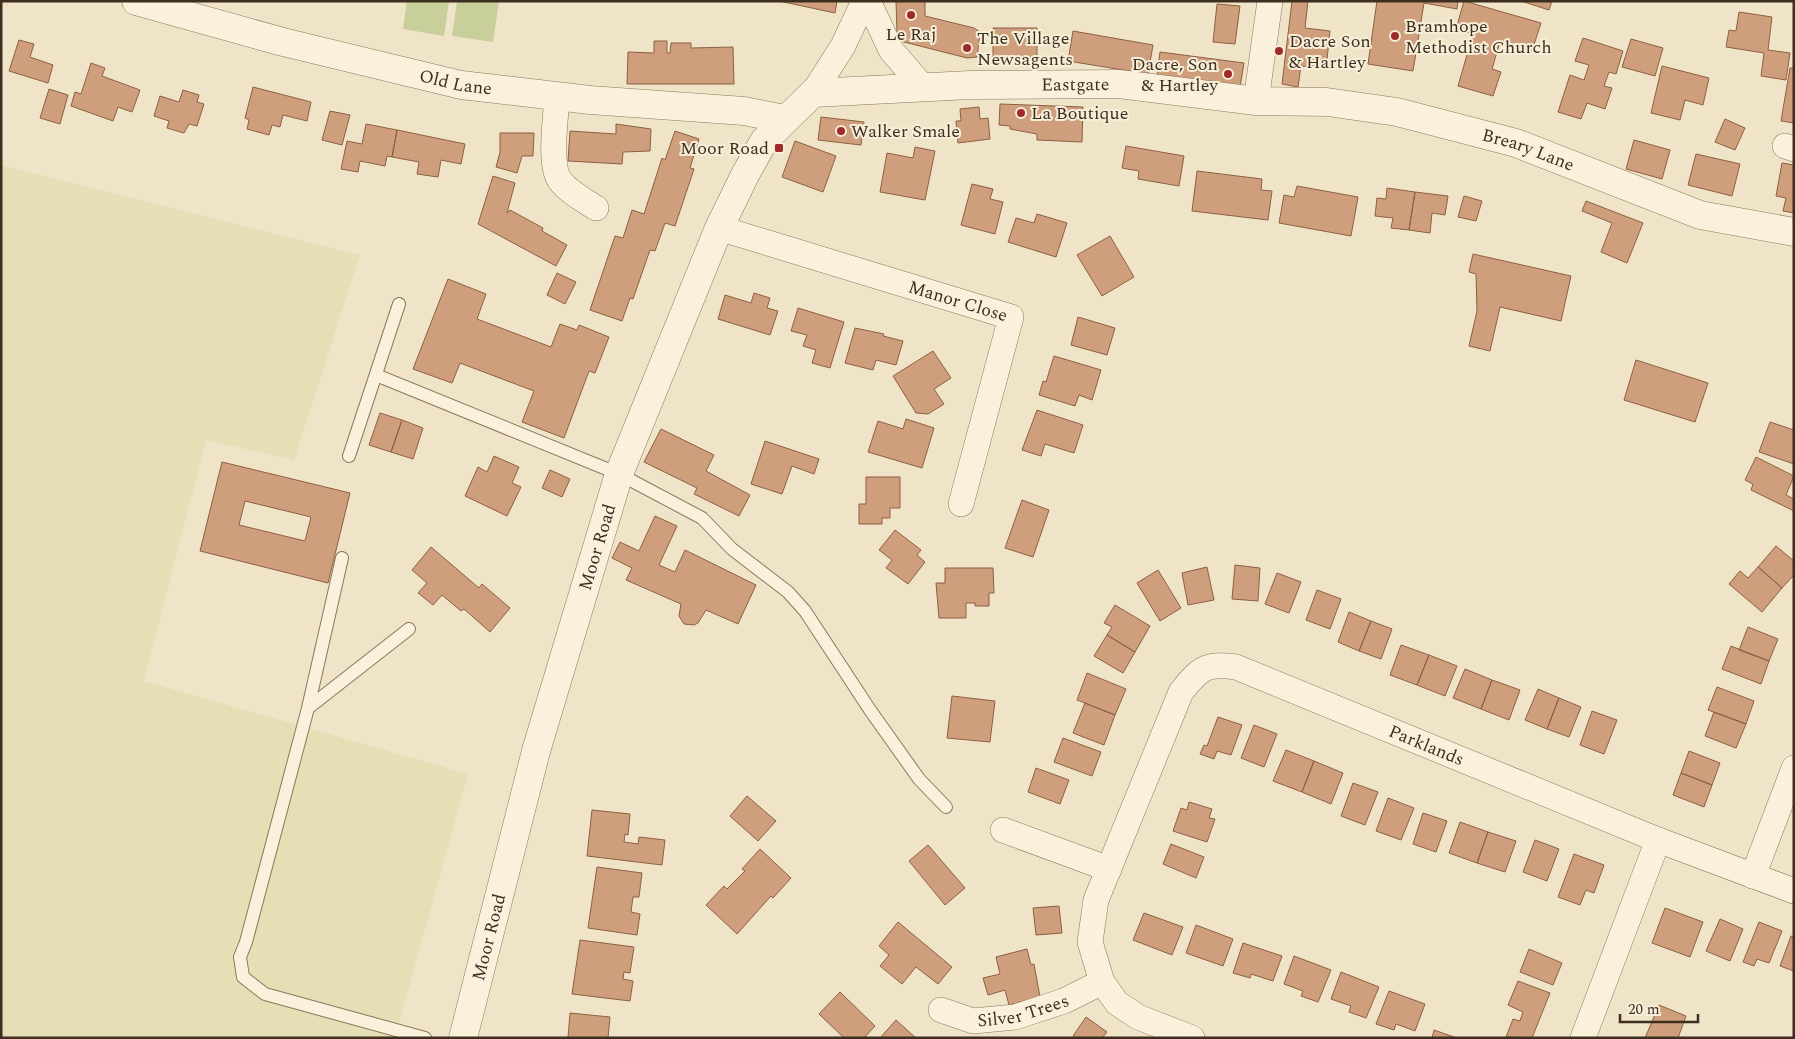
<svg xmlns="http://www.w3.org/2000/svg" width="1795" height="1039" font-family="Spectral,serif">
<rect width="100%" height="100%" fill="#f0e4c8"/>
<!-- farmland -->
<path fill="#e6deb5" d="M 1,165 L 360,255 L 294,460 L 206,440 L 144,681 L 468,774 L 395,1038 L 1,1038 Z"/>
<!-- green -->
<path fill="#c9cf9b" d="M 407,1 L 449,1 L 444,36 L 403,29 Z
M 457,1 L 499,1 L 493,42 L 452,36 Z"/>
<!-- building -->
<path fill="#cf9f7d" stroke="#8d5f41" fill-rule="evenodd" d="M 779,1 L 837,1 L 835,13 Z
M 896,1 L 925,1 L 925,16 L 974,28 L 980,32 L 977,57 L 967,58 L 900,41 L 897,33 Z
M 1292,1 L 1308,1 L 1305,28 L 1330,31 L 1326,69 L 1301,66 L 1298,87 L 1282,84 Z
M 1377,1 L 1458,1 L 1457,9 L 1424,3 L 1413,71 L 1368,64 Z
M 1464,1 L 1541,23 L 1532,51 L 1500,42 L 1492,69 L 1501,72 L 1493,96 L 1458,86 L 1473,34 L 1456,29 Z
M 1521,1 L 1552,1 L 1549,10 Z
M 1217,4 L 1240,6 L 1235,44 L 1213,42 Z
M 1739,12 L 1772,17 L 1768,50 L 1790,53 L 1786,80 L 1761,76 L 1764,53 L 1726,47 L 1729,30 L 1736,31 Z
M 993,28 L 1037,28 L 1037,59 L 993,58 Z
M 1073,31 L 1153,45 L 1148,74 L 1068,61 Z
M 1583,38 L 1623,51 L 1616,74 L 1609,72 L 1604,86 L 1612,88 L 1605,109 L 1587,103 L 1581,119 L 1558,112 L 1570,75 L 1584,80 L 1589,65 L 1575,61 Z
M 1631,39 L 1663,48 L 1655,76 L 1622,67 Z
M 19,40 L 34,44 L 30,57 L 53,65 L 48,83 L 9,71 Z
M 654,41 L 667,41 L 667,53 L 670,53 L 671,43 L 691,43 L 691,48 L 733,47 L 734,84 L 627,84 L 628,52 L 654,53 Z
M 1160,52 L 1244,63 L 1240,87 L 1157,75 Z
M 91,63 L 105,68 L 102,76 L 140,90 L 132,112 L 118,107 L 113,121 L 71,106 L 75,92 L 81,94 Z
M 1662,66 L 1709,78 L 1703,105 L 1685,100 L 1680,120 L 1651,113 Z
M 1790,68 L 1794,68 L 1794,123 L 1781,121 Z
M 253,87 L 311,102 L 307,121 L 283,115 L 280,127 L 272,125 L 269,135 L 247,129 L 249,120 L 245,118 Z
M 49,89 L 68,95 L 60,124 L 40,118 Z
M 183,90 L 199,95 L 197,102 L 204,104 L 197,126 L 189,124 L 184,133 L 167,128 L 169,121 L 154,116 L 160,96 L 179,102 Z
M 1000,104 L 1083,107 L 1082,142 L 1037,140 L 1037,134 L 1010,129 L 1010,126 L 999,125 Z
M 979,107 L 980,119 L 988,118 L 990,139 L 958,143 L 956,121 L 961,121 L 960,109 Z
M 330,111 L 350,115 L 342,145 L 322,140 Z
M 821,117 L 864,122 L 861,145 L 818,140 Z
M 1725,119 L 1745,128 L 1735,150 L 1715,142 Z
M 366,124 L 397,130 L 392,157 L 387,156 L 385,166 L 360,161 L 358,172 L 341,169 L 347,141 L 362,144 Z
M 616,124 L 651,129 L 650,151 L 623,152 L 622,164 L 568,161 L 570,131 L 616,134 Z
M 397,130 L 465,144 L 461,164 L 441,160 L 438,177 L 417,174 L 419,162 L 392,157 Z
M 675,131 L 699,139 L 690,168 L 694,169 L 675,226 L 665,223 L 655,251 L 650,250 L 633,299 L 630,298 L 622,321 L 590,310 L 615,236 L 623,238 L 632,210 L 644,214 L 662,158 L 665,160 Z
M 500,133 L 534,133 L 533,156 L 522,156 L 517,173 L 496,167 L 500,152 Z
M 1634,140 L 1670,150 L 1662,179 L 1626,169 Z
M 795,141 L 836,156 L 823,192 L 782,177 Z
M 1126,146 L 1184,156 L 1179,186 L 1138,179 L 1139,171 L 1122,168 Z
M 915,147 L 935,151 L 925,200 L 880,192 L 887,153 L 913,158 Z
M 1696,154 L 1740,164 L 1732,196 L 1688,185 Z
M 1782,163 L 1794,165 L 1794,213 L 1783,211 L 1786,198 L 1776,196 Z
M 1197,171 L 1262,179 L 1261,190 L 1272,191 L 1268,220 L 1192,211 Z
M 493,176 L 515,183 L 507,213 L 510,210 L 543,228 L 542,231 L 567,245 L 556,266 L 478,224 Z
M 972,184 L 993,189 L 990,199 L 1003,202 L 995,234 L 961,225 Z
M 1297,186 L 1358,197 L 1351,236 L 1279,223 L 1284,195 L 1294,197 Z
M 1387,188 L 1415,192 L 1409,230 L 1391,228 L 1393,218 L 1375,216 L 1377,198 L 1386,199 Z
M 1415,192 L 1448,196 L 1445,215 L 1432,213 L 1430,233 L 1409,230 Z
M 1464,196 L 1482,201 L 1476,221 L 1458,217 Z
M 1586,201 L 1643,223 L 1627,263 L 1601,252 L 1612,223 L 1582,211 Z
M 1037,214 L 1067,223 L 1056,257 L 1008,242 L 1016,218 L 1034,223 Z
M 1110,236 L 1134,277 L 1102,296 L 1077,255 Z
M 1473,254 L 1571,276 L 1561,321 L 1500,307 L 1490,351 L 1469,346 L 1477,311 L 1476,274 L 1469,272 Z
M 557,273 L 576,282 L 565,304 L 547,295 Z
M 448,279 L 486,294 L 477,319 L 551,347 L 560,324 L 577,330 L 579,325 L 609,337 L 595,373 L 589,371 L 564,438 L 522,422 L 534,391 L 460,363 L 452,383 L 413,369 Z
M 754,293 L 770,298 L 767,308 L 778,311 L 770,335 L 718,319 L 725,295 L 751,303 Z
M 798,308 L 844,322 L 830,368 L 812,363 L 816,350 L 803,346 L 807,335 L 791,331 Z
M 1078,317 L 1115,328 L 1107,355 L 1071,345 Z
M 855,328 L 884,334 L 883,336 L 903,341 L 896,365 L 876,360 L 873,370 L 845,363 Z
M 933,351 L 951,378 L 934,389 L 944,404 L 928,414 L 916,413 L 893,376 Z
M 1054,356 L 1101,370 L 1092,400 L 1079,395 L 1075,406 L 1039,395 L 1043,381 L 1046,382 Z
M 1636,360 L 1708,383 L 1695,422 L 1624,400 Z
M 1037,410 L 1083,425 L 1074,453 L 1045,444 L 1041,456 L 1022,450 Z
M 380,413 L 402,420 L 391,452 L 369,445 Z
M 906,419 L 934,428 L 922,468 L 868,452 L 878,421 L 903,429 Z
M 402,420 L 423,428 L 413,459 L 391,452 Z
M 1770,422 L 1794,430 L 1794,464 L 1759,452 Z
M 661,429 L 714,455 L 706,471 L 750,495 L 739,516 L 694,494 L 697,488 L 644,462 Z
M 765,441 L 819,459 L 814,474 L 792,466 L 782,494 L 751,484 Z
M 494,456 L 519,467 L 512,483 L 521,487 L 507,516 L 465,496 L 478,467 L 487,472 Z
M 1756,457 L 1794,476 L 1786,495 L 1794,499 L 1794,511 L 1751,490 L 1753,484 L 1745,480 Z
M 222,462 L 350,493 L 328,583 L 200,551 ZM 245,501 L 311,517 L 305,541 L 239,525 Z
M 550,470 L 570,479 L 562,497 L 542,488 Z
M 866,477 L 900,477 L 900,508 L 890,508 L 890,518 L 882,518 L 882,524 L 859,524 L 859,504 L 866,504 Z
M 1022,500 L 1049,510 L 1033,557 L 1005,548 Z
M 655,516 L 677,526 L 659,565 L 675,572 L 685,550 L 756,585 L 738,624 L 706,610 L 698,623 L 694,625 L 684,624 L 679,616 L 681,604 L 626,580 L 632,568 L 612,558 L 620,542 L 639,551 Z
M 895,530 L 921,550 L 917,555 L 925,562 L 908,584 L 886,568 L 892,560 L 879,550 Z
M 1776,546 L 1794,561 L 1794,575 L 1782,588 L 1758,567 Z
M 431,547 L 479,588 L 482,584 L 510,608 L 490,632 L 464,609 L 461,611 L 442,595 L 433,605 L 418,593 L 427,583 L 412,570 Z
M 1235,565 L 1260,568 L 1258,601 L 1232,599 Z
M 1207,567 L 1214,600 L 1188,605 L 1182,573 Z
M 1758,567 L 1782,588 L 1762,612 L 1729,584 L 1740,571 L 1748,578 Z
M 945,568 L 993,568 L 994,593 L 989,593 L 989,606 L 975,606 L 975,603 L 966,603 L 966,618 L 939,618 L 936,583 L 945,583 Z
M 1158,570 L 1181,608 L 1160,621 L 1137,583 Z
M 1277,573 L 1301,582 L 1289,613 L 1265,604 Z
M 1317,590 L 1341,599 L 1330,629 L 1306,620 Z
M 1115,605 L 1150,626 L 1135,652 L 1107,635 L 1112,627 L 1104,623 Z
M 1349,612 L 1371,621 L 1359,651 L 1338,642 Z
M 1371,621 L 1392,629 L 1381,659 L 1359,651 Z
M 1748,627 L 1778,639 L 1769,661 L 1739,650 Z
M 1107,635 L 1135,652 L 1123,673 L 1094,656 Z
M 1401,645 L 1429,655 L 1417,685 L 1390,675 Z
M 1731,646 L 1769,661 L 1761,684 L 1722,669 Z
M 1429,655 L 1457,666 L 1445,696 L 1417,685 Z
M 1465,669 L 1492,680 L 1481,709 L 1453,698 Z
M 1087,673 L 1126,689 L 1115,715 L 1077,700 Z
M 1492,680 L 1520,690 L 1509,720 L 1481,709 Z
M 1717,687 L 1754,701 L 1746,724 L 1708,710 Z
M 1538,689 L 1559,698 L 1547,729 L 1525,720 Z
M 952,696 L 995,701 L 990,742 L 947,738 Z
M 1559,698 L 1581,707 L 1569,737 L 1547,729 Z
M 1085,703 L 1115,715 L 1104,745 L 1073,733 Z
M 1592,711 L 1617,720 L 1604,754 L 1580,745 Z
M 1714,712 L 1746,724 L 1736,748 L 1705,736 Z
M 1218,717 L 1242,725 L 1231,755 L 1217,751 L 1214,759 L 1200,754 L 1204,745 L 1207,746 Z
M 1254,725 L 1277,734 L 1264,767 L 1241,758 Z
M 1063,738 L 1101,752 L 1092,776 L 1054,762 Z
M 1286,750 L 1314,761 L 1302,792 L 1273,781 Z
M 1689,751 L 1720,763 L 1712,785 L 1681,773 Z
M 1314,761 L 1343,773 L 1331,804 L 1302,792 Z
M 1036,768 L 1069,780 L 1060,804 L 1028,792 Z
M 1681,773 L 1712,785 L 1704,807 L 1673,795 Z
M 1353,783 L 1378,792 L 1365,825 L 1341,816 Z
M 747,796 L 776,821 L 758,841 L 730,816 Z
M 1388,798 L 1414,808 L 1401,840 L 1376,831 Z
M 1189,802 L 1212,809 L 1209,818 L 1215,819 L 1207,842 L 1173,831 L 1181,808 L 1187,810 Z
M 592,810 L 630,814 L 628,835 L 625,834 L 624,842 L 638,844 L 639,837 L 665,840 L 662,865 L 587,856 Z
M 1423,813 L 1447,821 L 1436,852 L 1413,844 Z
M 1460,822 L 1488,832 L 1477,863 L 1449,853 Z
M 1488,832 L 1516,841 L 1505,872 L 1477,863 Z
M 1535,840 L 1559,849 L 1547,881 L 1523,872 Z
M 1171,844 L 1204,857 L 1196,878 L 1163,864 Z
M 928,845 L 965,888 L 945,905 L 909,861 Z
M 760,849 L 791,878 L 773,898 L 771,896 L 737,934 L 706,905 L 724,886 L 727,889 L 745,871 L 742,869 Z
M 1574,854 L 1604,865 L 1594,893 L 1586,890 L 1580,905 L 1558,897 Z
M 597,867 L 642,873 L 639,897 L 633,897 L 631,912 L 640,914 L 637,935 L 588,928 Z
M 1059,906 L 1062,933 L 1036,935 L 1033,908 Z
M 1665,908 L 1703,922 L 1690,957 L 1652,943 Z
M 1144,913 L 1183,927 L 1172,955 L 1133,940 Z
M 1720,919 L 1743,929 L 1730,961 L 1706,951 Z
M 898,922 L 952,967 L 938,984 L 916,967 L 902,984 L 880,966 L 889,955 L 879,946 Z
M 1759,922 L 1782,931 L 1769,963 L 1757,959 L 1754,966 L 1743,962 Z
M 1196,925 L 1233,939 L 1223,966 L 1186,953 Z
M 1791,936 L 1794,937 L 1794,971 L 1780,966 Z
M 580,940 L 634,947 L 630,973 L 624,972 L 623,979 L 633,981 L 630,1001 L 572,994 Z
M 1243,943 L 1282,956 L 1273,981 L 1251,974 L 1250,978 L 1233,973 Z
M 1027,949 L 1031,965 L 1034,964 L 1040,997 L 1009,1005 L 1005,990 L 988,995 L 983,978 L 1000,974 L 996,957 Z
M 1529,949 L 1562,963 L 1553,985 L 1520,972 Z
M 1294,956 L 1331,970 L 1318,1002 L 1301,996 L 1303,991 L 1284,984 Z
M 1341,972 L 1379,987 L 1366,1018 L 1349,1012 L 1351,1006 L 1331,999 Z
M 1518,981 L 1550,993 L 1532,1038 L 1506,1037 L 1513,1019 L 1520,1021 L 1523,1012 L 1508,1005 Z
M 1389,991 L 1425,1004 L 1415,1031 L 1396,1024 L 1394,1030 L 1376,1024 Z
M 840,992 L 875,1026 L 864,1038 L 844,1038 L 819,1014 Z
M 1659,1005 L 1686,1016 L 1678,1038 L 1645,1038 Z
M 570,1013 L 610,1017 L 608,1038 L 568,1038 Z
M 1086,1017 L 1107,1032 L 1102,1038 L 1076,1038 L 1073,1036 Z
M 896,1020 L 916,1038 L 880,1038 Z
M 1434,1030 L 1457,1038 L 1432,1038 Z"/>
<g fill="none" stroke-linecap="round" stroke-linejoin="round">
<!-- service casing -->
<g stroke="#8d765c" stroke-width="14">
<path id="service" d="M 376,375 L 619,474 L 702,518 L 732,549 L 788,592 L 805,611 L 870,710 L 919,779 L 946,807
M 349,456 L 399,304
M 409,629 L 308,708 L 246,942 L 240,957 L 243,977 L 265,994 L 425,1038
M 308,708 L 342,558"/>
</g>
<!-- minor casing -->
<g stroke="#8d765c" stroke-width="26">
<g id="minor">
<path d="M 868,1 L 891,50 L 923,87"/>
<path d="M 813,93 L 843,46 L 864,1"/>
<path d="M 557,97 C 556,117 548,167 561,182 C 570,193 584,200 596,208"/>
<path d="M 1256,101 L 1270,1"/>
<path d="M 1785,146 L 1794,149"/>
<path id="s1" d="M 719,228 L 1011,317 L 961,504"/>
<path d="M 1003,830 L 1109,869"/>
<path d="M 1753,876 L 1794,768"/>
<path id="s2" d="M 941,1010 L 973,1021 L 1015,1017 L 1064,1001 L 1102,982"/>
<path id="s3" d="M 1192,1038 L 1138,1017 L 1117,1003 L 1102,982 L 1090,942 L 1096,900 L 1181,692 C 1200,668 1206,663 1236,667 L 1658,840 L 1794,891"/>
<path d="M 1583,1038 L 1658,840"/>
</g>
</g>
<!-- tertiary casing -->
<g stroke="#8d765c" stroke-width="29">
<g id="tertiary">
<path id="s4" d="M 136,1 L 283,42 L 461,85 L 590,100 L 744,111 L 784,119"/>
<path id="s5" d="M 463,1038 L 536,751 L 619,474 L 719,228 L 746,173 L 764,141 L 813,93 L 970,85 L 1119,84 L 1256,101 L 1327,102 L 1397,112 L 1516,143 L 1700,215 L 1794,232"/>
</g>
</g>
<!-- service -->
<use href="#service" stroke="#faf1dc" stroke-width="12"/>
<!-- minor -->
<use href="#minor" stroke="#faf1dc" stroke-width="25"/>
<!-- tertiary -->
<use href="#tertiary" stroke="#faf1dc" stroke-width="28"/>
</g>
<!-- markers -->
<g fill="#9e2a2b" stroke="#f7eed8" stroke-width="2">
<circle cx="911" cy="15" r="5"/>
<circle cx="1395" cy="36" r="5"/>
<circle cx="967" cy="48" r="5"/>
<circle cx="1279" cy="51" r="5"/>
<circle cx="1228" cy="74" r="5"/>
<circle cx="1021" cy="113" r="5"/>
<circle cx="841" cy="131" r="5"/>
<rect x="774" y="143" width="10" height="10" rx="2.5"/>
</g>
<g text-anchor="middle" stroke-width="4" stroke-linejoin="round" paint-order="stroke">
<!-- poi labels -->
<g font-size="18" fill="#3d2e20" stroke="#f7eed8" text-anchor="start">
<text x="1405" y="32">Bramhope<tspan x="1405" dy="21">Methodist Church</tspan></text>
<text x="911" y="40" text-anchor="middle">Le Raj</text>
<text x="977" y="44">The Village<tspan x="977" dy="21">Newsagents</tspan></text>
<text x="1289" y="47">Dacre Son<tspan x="1289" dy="21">&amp; Hartley</tspan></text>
<text x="1218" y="70" text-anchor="end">Dacre, Son<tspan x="1218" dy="21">&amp; Hartley</tspan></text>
<text x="1031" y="119">La Boutique</text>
<text x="851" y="137">Walker Smale</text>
<text x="769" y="154" text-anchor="end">Moor Road</text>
</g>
<!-- street labels -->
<g font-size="18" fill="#3d2e20" stroke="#f7eed8">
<text dy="6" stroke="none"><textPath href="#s4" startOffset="330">Old Lane</textPath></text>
<text dy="6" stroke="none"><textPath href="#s5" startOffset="1280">Eastgate</textPath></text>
<text dy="6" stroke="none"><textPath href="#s5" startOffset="1740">Breary Lane</textPath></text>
<text dy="6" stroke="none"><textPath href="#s1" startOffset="250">Manor Close</textPath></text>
<text dy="6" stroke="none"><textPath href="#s5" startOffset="509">Moor Road</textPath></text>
<text dy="6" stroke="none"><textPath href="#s3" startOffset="689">Parklands</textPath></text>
<text dy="6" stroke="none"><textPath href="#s5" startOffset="104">Moor Road</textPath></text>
<text dy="6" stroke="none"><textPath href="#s2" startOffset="85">Silver Trees</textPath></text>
</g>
</g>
<!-- border -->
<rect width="1795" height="1039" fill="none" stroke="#3d2e20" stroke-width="5"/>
<!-- scale -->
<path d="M1620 1014v8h78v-8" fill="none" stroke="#3d2e20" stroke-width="2.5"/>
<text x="1628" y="1014" font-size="15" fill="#3d2e20" stroke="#f7eed8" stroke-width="4" paint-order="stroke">20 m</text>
</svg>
